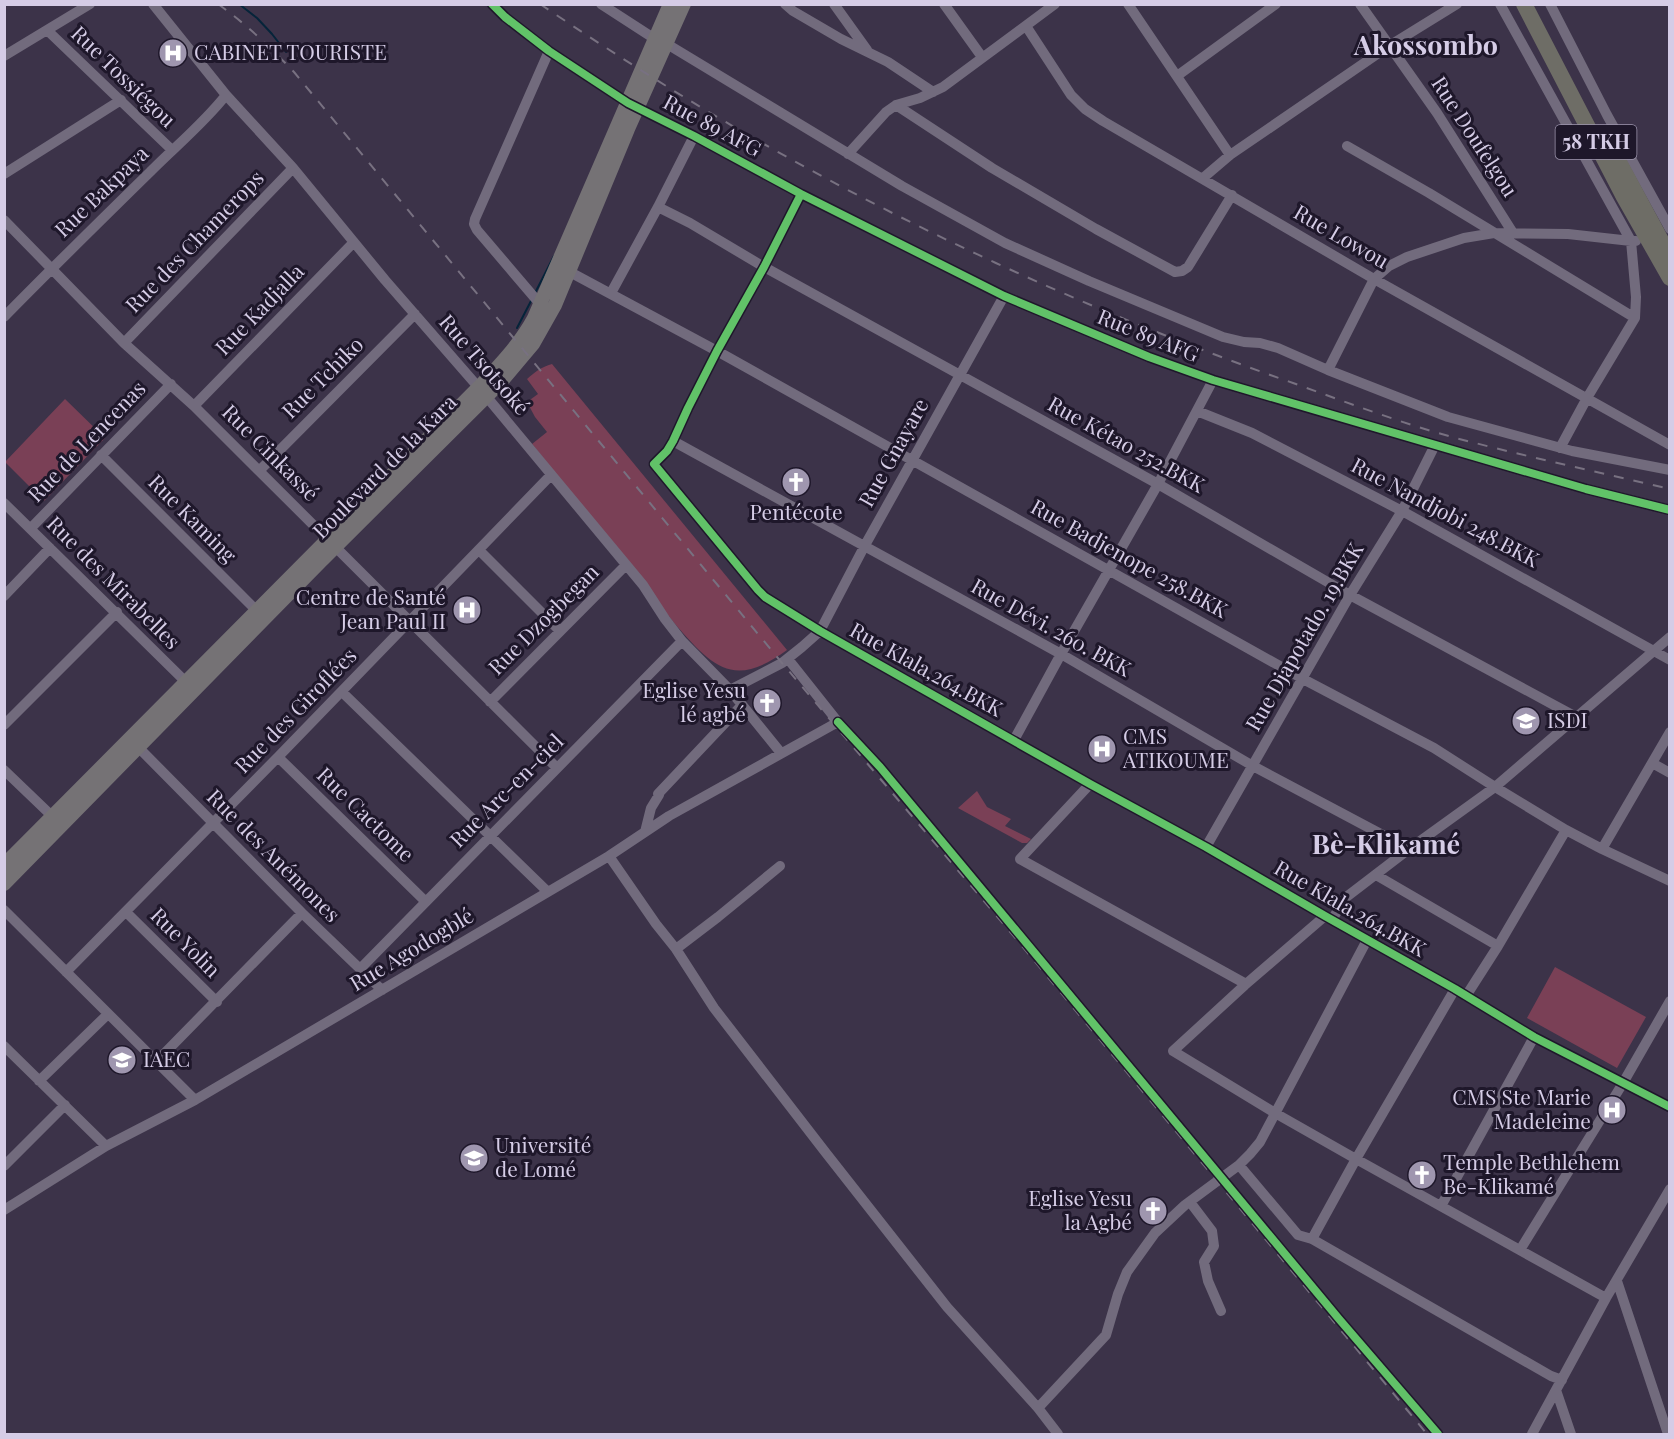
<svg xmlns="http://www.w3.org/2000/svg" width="1674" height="1439" font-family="'Playfair Display',serif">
<rect width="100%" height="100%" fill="#3c3349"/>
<!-- grass -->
<path fill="#7a4056" d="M 552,364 L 787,650 C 733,690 712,666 675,624 L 532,444 L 547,432 L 535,417 L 527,402 L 538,394 L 527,379 C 535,372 541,367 552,364 Z
M 65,399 L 105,438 L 44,501 L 5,462 Z
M 977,791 L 987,807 L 1011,819 L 1005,826 L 1031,839 L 1027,843 L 1022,843 L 958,808 Z
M 1555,967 L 1646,1017 L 1617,1068 L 1527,1018 Z"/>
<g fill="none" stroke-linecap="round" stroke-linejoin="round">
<!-- stream -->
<path stroke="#05243a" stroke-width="2" d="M 239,4 L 257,18 L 272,34 L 286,52
M 535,293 L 554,256
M 517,328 L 531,301"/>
<!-- minor -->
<path stroke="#726b7d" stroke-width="10" d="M 153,4 L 226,95 L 293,168 L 385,280 L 486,396 L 643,585 L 665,619 L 682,641 L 730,690 L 781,753
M 492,4 L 505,17 L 549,51 L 628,103 L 694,136 L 801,194 L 1004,296 L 1149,357 L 1213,380 L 1586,489 L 1670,510
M 601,4 L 655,39 L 667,44 L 902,186 L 1005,243 L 1089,281 L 1223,337 L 1244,342 L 1260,343 L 1278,348 L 1328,370 L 1448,417 L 1572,451 L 1670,470
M 785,4 L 793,11 L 841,39 L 888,62 L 933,92
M 834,4 L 867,50
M 944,4 L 982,57
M 1128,4 L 1230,155
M 1360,4 L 1437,113 L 1513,233
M 1500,4 L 1631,241 L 1636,297 L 1635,318 L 1587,398 L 1560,448
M 1550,4 L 1607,115 L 1670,229
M 1026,26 L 1071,95 L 1085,109 L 1103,121 L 1374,279 L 1670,445
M 48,31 L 172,150
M 4,56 L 90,4
M 1177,76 L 1276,4
M 896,105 L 992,168 L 1096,229 L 1175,272 L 1182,271 L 1188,267 L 1232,195
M 1347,146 L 1429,193 L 1635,318
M 848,154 L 886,112 L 896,105 L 920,98 L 943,87 L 1055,4
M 4,174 L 121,100
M 1203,178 L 1230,155 L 1389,46 L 1457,4
M 801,194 L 764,267 L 717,351 L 688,408 L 673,441 L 667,451 L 654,464 L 758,590 L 765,597 L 820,631 L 1090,784 L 1206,847 L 1325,916 L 1455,989 L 1534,1037 L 1670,1107
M 658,207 L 690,223 L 764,267 L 1158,484 L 1350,595 L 1576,717
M 4,220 L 124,343 L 194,406 L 557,768
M 568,271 L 717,351 L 1303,679 L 1434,748 L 1495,787 L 1566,830 L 1602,849 L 1670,881
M 611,293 L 658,207 L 694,136
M 540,304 L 477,230 L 474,224 L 475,219 L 549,51
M 4,317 C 53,267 102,219 152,170 C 177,145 204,123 226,95
M 124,343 L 293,168
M 1328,370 L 1374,279 L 1389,266 L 1407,257 L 1464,238 L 1494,233 L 1568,234 L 1631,241 L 1636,241
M 194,406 L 354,242
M 1197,411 L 1252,433 L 1402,511 L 1670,660
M 673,441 L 1061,654 L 1253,766 L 1409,849
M 101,455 L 256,610
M 260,470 L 415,314
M 4,503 L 190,686
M 31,528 L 171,384
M 479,550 L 560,631
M 4,596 L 50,548
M 788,659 L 838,722 L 880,767 L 1339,1319 L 1438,1434
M 730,690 L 782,663 L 802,647 L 820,631 L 864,547 L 1004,296
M 342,692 L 548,892
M 490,702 L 626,565
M 4,725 L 117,612
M 1014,740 L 1061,654 L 1158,484 L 1213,380
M 139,748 L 302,913 L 382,990
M 278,757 L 425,901
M 1652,763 L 1670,773
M 4,770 L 53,817
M 1090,784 L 1020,859 L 1246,984
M 645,832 L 651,808 L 659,795 L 658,794 L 742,705 L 743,706
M 1206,847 L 1350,595 L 1402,511 L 1435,445
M 1602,849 L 1670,732
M 609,856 L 656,924 L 676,949 L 714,1008 L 826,1153 L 947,1307 L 1038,1408 L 1058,1434
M 1376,875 L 1498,946
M 4,910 L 195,1100
M 126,912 L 217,1002
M 1325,916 L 1246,984 L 1173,1051 L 1275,1113 L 1356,1159 L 1606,1298
M 1332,920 L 1345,898 L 1409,849 L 1495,787 L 1670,637
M 676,949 L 718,917 L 780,866
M 360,969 L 682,641
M 66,972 L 278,757 L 551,475
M 1466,996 L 1498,946 L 1566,830
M 4,1046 L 106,1146
M 156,1062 L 302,913
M 39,1081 L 108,1014
M 1239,1165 L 1298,1235 L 1312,1239 L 1551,1376 L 1562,1380
M 4,1166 L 65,1105
M 1190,1202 L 1212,1231 L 1214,1246 L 1204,1262 L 1208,1281 L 1221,1311
M 1441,1206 L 1534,1037
M 4,1210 L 106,1146 L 195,1100 L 609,856 L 669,816 L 838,722
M 1312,1239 L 1356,1159 L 1455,989
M 1520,1250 L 1623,1083 L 1670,1001
M 1617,1281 L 1668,1434
M 1556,1390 L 1571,1434
M 1038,1408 L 1106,1335 L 1118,1294 L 1127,1272 L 1155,1233 L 1185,1205 L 1239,1165 L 1250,1154 L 1260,1142 L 1367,940
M 1532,1434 L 1606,1298 L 1670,1189"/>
<!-- major -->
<path stroke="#757275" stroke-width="14" d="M 4,865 L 479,387 C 499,366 520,344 534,318 L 670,4
M 4,884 L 320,562 L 501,382 L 533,344 L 555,305 L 628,129 L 684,4"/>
<!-- highway -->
<path stroke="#6e6d66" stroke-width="16" d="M 1524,4 L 1624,197 L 1670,278
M 1613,151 L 1669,255"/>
<!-- rail -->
<path stroke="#787181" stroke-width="2" stroke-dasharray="10 10" stroke-linecap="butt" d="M 218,4 C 246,24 270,47 294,72 L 782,663 L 1017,940 L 1427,1434
M 540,4 C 601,45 661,84 724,121 C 904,227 1096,314 1293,383 C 1346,402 1398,422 1452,437 C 1524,456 1597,472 1670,489"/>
<!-- cycleway casing -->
<g stroke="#1e172a" stroke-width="11">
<path id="cycleway" d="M 492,4 L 505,17 L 549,51 L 628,103 L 694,136 L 801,194 L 1004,296 L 1149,357 L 1213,380 L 1586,489 L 1670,510
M 801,194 L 764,267 L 717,351 L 688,408 L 673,441 L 667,451 L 654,464 L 758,590 L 765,597 L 820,631 L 1090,784 L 1206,847 L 1325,916 L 1455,989 L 1534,1037 L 1670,1107
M 838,722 L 880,767 L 1339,1319 L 1438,1434"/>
</g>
<!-- cycleway -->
<use href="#cycleway" stroke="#61c268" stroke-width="8"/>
</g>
<!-- icons -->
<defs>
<g id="hospital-disc" transform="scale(1.5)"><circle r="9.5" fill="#9f96af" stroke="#1e172a"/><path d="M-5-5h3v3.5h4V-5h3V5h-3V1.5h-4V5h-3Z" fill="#fff"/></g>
<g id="church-disc" transform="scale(1.5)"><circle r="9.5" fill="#9f96af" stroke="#1e172a"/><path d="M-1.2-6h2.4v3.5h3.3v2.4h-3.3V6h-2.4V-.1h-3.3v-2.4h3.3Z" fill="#fff"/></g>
<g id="university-disc" transform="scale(1.5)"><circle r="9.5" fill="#9f96af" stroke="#1e172a"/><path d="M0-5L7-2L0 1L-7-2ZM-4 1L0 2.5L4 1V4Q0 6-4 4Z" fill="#fff"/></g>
</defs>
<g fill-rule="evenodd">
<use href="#hospital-disc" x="173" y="53"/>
<use href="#church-disc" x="796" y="482"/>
<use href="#hospital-disc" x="467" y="610"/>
<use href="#church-disc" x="767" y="703"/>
<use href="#university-disc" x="1526" y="721"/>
<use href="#hospital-disc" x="1102" y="749"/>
<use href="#university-disc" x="122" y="1060"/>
<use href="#hospital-disc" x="1612" y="1110"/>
<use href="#university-disc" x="474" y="1158"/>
<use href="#church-disc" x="1422" y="1175"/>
<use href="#church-disc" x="1153" y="1211"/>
</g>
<g text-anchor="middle" stroke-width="6" stroke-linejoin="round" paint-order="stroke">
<!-- shield labels -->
<rect fill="#1e172a" stroke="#9e96ae" stroke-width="1.5" x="1555.5" y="125" width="81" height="34" rx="4.5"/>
<g font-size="20" font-weight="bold" fill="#d5cce6">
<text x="1596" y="149">58 TKH</text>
</g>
<!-- poi labels -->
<g font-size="21" fill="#d5cce6" stroke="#1e172a" text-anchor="start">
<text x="194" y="60">CABINET TOURISTE</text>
<text x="796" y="520" text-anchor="middle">Pentécote</text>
<text x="446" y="605" text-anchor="end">Centre de Santé<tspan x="446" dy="24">Jean Paul II</tspan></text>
<text x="746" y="698" text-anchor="end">Eglise Yesu<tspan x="746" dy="24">lé agbé</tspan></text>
<text x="1547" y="728">ISDI</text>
<text x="1123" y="744">CMS<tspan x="1123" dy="24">ATIKOUME</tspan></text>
<text x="143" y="1067">IAEC</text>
<text x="1591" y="1105" text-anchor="end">CMS Ste Marie<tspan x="1591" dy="24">Madeleine</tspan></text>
<text x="495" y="1153">Université<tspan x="495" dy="24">de Lomé</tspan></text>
<text x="1443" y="1170">Temple Bethlehem<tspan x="1443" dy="24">Be-Klikamé</tspan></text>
<text x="1132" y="1206" text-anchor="end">Eglise Yesu<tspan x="1132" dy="24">la Agbé</tspan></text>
</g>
<!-- street labels -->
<g font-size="21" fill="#d5cce6" stroke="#1e172a">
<text transform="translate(123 77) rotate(44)" y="7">Rue Tossiégou</text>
<text transform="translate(712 126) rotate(28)" y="7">Rue 89 AFG</text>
<text transform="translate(1474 137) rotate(57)" y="7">Rue Doufelgou</text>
<text transform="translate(102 192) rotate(-44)" y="7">Rue Bakpaya</text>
<text transform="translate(1341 237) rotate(30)" y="7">Rue Lowou</text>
<text transform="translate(195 242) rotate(-46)" y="7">Rue des Chamerops</text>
<text transform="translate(260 310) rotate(-46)" y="7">Rue Kadjalla</text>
<text transform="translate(1148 336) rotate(22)" y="7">Rue 89 AFG</text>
<text transform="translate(484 365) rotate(49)" y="7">Rue Tsotsoké</text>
<text transform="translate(323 378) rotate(-45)" y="7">Rue Tchiko</text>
<text transform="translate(87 442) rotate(-46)" y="7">Rue de Lencenas</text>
<text transform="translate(1126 445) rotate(29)" y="7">Rue Kétao 252.BKK</text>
<text transform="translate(270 453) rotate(45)" y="7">Rue Cinkassé</text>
<text transform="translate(894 453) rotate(-61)" y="7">Rue Gnayare</text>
<text transform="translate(385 467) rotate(-45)" y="7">Boulevard de la Kara</text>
<text transform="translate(1445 513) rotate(28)" y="7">Rue Nandjobi 248.BKK</text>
<text transform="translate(192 519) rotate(45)" y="7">Rue Kaming</text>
<text transform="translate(1129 559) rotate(29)" y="7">Rue Badjenope 258.BKK</text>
<text transform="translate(113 583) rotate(45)" y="7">Rue des Mirabelles</text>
<text transform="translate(544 620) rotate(-45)" y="7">Rue Dzogbegan</text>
<text transform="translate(1051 628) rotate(29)" y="7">Rue Dévi. 260. BKK</text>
<text transform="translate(1305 637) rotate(-60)" y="7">Rue Djapotado. 19.BKK</text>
<text transform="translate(926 670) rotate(29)" y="7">Rue Klala,264.BKK</text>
<text transform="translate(296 711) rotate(-46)" y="7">Rue des Giroflées</text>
<text transform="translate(507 791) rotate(-45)" y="7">Rue Arc-en-ciel</text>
<text transform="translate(365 815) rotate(44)" y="7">Rue Cactome</text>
<text transform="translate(273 856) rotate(45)" y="7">Rue des Anémones</text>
<text transform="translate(1350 909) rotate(30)" y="7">Rue Klala.264.BKK</text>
<text transform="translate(185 943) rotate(45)" y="7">Rue Yolin</text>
<text transform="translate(412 950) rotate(-31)" y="7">Rue Agodogblé</text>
</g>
<!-- district labels -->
<g font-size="27" font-weight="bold" fill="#d5cce6" stroke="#1e172a">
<text x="1426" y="55">Akossombo</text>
<text x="1386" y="854">Bè-Klikamé</text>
</g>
</g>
<!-- border -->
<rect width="1674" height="1439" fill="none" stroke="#d5cce6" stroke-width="12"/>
</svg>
